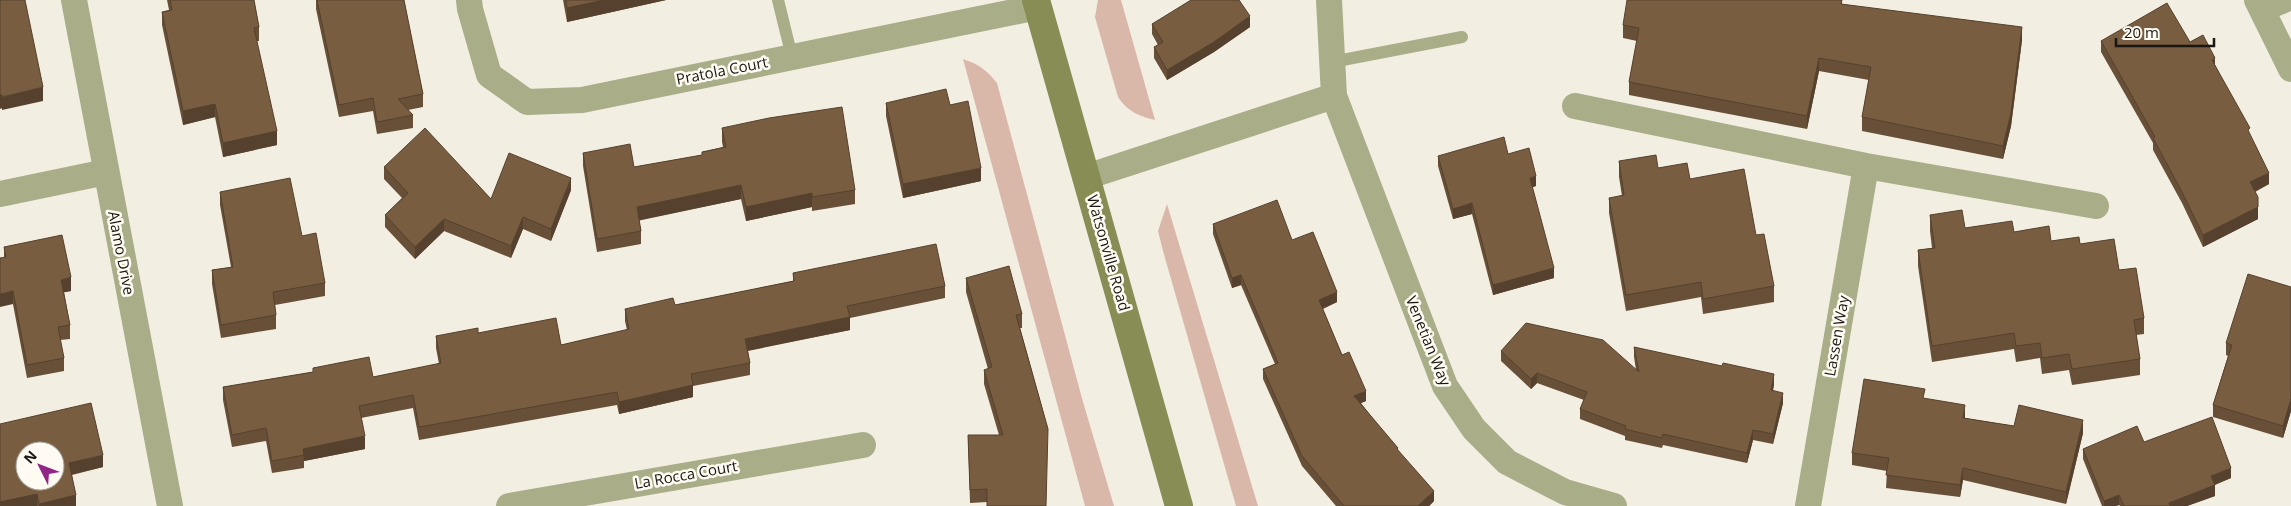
<svg xmlns="http://www.w3.org/2000/svg" width="2291" height="506" font-family="'Open Sans',sans-serif">
<rect width="100%" height="100%" fill="#f3eee2"/>
<!-- green -->
<path fill="#d9b8aa" d="M 1098,0 L 1121,0 L 1155,120 C 1139,116 1128,112 1118,97 L 1095,17 Z
M 963,59 C 978,64 987,70 997,83 L 1083,402 L 1114,506 L 1085,506 Z
M 1167,204 L 1258,506 L 1236,506 L 1163,251 L 1158,231 Z"/>
<g fill="none" stroke-linecap="round" stroke-linejoin="round">
<!-- lane -->
<path stroke="#a9ad88" stroke-width="12" d="M 778,0 L 792,57
M 1332,62 L 1462,37"/>
<!-- street -->
<path stroke="#a9ad88" stroke-width="26" d="M 74,0 L 170,506
M 469,0 L 470,9 L 489,75 L 527,102 L 582,100 L 1038,7
M 1329,0 L 1334,96 L 1445,386 L 1474,429 L 1507,462 L 1565,492 L 1614,506
M 2257,0 L 2291,69
M 2262,9 L 2284,0
M 1575,106 L 1866,166 L 2096,206
M 1086,177 L 1334,96
M 0,194 L 106,172
M 509,506 L 863,445
M 1808,506 L 1866,166"/>
<!-- secondary -->
<path stroke="#878d55" stroke-width="28" d="M 1036,0 L 1179,506"/>
</g>
<!-- wall -->
<path fill="#685038" d="M 167,0 L 254,0 L 259,27 L 259,41 L 257,41 L 277,145 L 223,157 L 215,117 L 183,125 L 162,25 L 162,12 L 169,10 Z
M 316,0 L 404,0 L 423,94 L 423,107 L 408,110 L 413,115 L 413,128 L 377,134 L 373,111 L 339,117 L 316,9 Z
M 563,0 L 666,0 L 567,22 Z
M 1842,0 L 1842,4 L 2022,40 L 2011,126 L 2003,159 L 1862,131 L 1862,117 L 1869,80 L 1819,71 L 1807,129 L 1629,95 L 1629,82 L 1637,41 L 1623,38 L 1623,25 Z
M 1240,1 L 1250,27 L 1214,52 L 1167,80 L 1154,58 L 1154,47 L 1158,45 L 1152,34 L 1152,24 Z
M 2101,41 L 2190,42 L 2215,65 L 2250,135 L 2269,184 L 2255,192 L 2258,219 L 2203,247 L 2182,203 L 2153,150 L 2153,143 L 2101,52 Z
M 886,103 L 950,105 L 981,181 L 903,198 L 886,116 Z
M 722,128 L 855,190 L 855,204 L 812,211 L 812,207 L 746,221 L 741,199 L 639,220 L 641,231 L 641,244 L 597,252 L 583,166 L 583,153 L 634,167 L 702,155 L 702,152 L 723,147 L 722,142 Z
M 1508,154 L 1536,186 L 1532,187 L 1554,278 L 1493,295 L 1472,214 L 1453,219 L 1438,166 L 1438,156 Z
M 1619,161 L 1658,168 L 1690,179 L 1774,286 L 1774,302 L 1703,314 L 1701,297 L 1626,311 L 1609,213 L 1609,198 L 1622,196 L 1619,177 Z
M 384,167 L 491,199 L 571,190 L 551,241 L 523,229 L 511,258 L 444,231 L 415,259 L 385,227 L 385,215 L 402,198 L 384,179 Z
M 220,192 L 302,236 L 325,283 L 325,296 L 275,305 L 276,315 L 276,329 L 221,338 L 212,284 L 212,270 L 231,267 L 220,205 Z
M 1930,215 L 1965,228 L 2014,232 L 2051,241 L 2080,244 L 2119,270 L 2144,318 L 2144,334 L 2136,335 L 2140,359 L 2140,375 L 2072,385 L 2069,370 L 2042,374 L 2040,358 L 2016,362 L 2014,349 L 1932,362 L 1918,266 L 1918,250 L 1932,248 L 1930,231 Z
M 1213,224 L 1292,240 L 1337,302 L 1323,309 L 1342,355 L 1366,401 L 1361,403 L 1398,451 L 1434,501 L 1429,506 L 1336,506 L 1302,466 L 1263,379 L 1263,369 L 1275,364 L 1241,285 L 1232,288 L 1213,234 Z
M 4,247 L 71,291 L 64,292 L 70,325 L 70,339 L 60,340 L 64,358 L 64,371 L 27,378 L 4,257 Z
M 793,273 L 945,286 L 945,298 L 850,318 L 850,330 L 748,351 L 750,363 L 750,375 L 693,386 L 693,397 L 619,414 L 617,405 L 419,440 L 413,408 L 361,418 L 365,449 L 304,461 L 304,468 L 272,473 L 266,441 L 232,447 L 223,400 L 223,387 L 313,372 L 313,368 L 373,377 L 439,364 L 436,348 L 436,336 L 478,333 L 561,345 L 627,330 L 625,321 L 625,309 L 675,305 L 793,281 Z
M 966,278 L 1022,314 L 1022,328 L 1020,328 L 1048,429 L 987,502 L 970,503 L 968,435 L 999,435 L 984,384 L 984,370 L 988,369 L 966,292 Z
M 2291,287 L 2291,411 L 2283,438 L 2213,417 L 2213,405 L 2228,356 L 2226,355 L 2226,343 Z
M 1634,347 L 1774,384 L 1773,391 L 1783,403 L 1773,444 L 1753,440 L 1747,463 L 1663,445 L 1662,448 L 1625,440 L 1625,436 L 1580,419 L 1580,409 L 1584,400 L 1537,383 L 1531,389 L 1501,361 L 1501,351 L 1636,370 L 1634,357 Z
M 1925,399 L 1965,418 L 2014,426 L 2083,433 L 2066,504 L 1963,480 L 1960,497 L 1886,488 L 1887,471 L 1852,465 L 1852,453 Z
M 0,424 L 103,467 L 72,475 L 76,506 L 0,506 Z
M 2083,449 L 2231,478 L 2215,485 L 2215,496 L 2187,506 L 2120,506 L 2119,505 L 2116,506 L 2102,506 L 2083,459 Z"/>
<!-- shaded-wall -->
<path fill="#55412e" d="M 604,0 L 666,0 L 567,22 L 567,8 Z
M 1250,16 L 1250,27 L 1214,52 L 1167,80 L 1167,70 Z
M 2022,27 L 2022,40 L 2011,126 L 2003,159 L 2003,146 Z
M 1819,58 L 1819,71 L 1807,129 L 1807,116 Z
M 2215,58 L 2215,69 L 2212,60 Z
M 43,87 L 43,101 L 2,110 L 2,97 Z
M 0,95 L 2,95 L 2,108 L 0,109 Z
M 215,104 L 215,117 L 183,125 L 183,111 Z
M 277,131 L 277,145 L 223,157 L 223,143 Z
M 981,168 L 981,181 L 903,198 L 903,184 Z
M 2269,173 L 2269,184 L 2250,194 L 2250,182 Z
M 1536,176 L 1536,186 L 1530,188 L 1530,178 Z
M 571,178 L 571,190 L 551,241 L 551,229 Z
M 741,185 L 741,199 L 637,221 L 637,207 Z
M 812,193 L 812,207 L 746,221 L 746,207 Z
M 1472,203 L 1472,214 L 1453,219 L 1453,209 Z
M 2258,207 L 2258,219 L 2203,247 L 2203,235 Z
M 523,217 L 523,229 L 511,258 L 511,246 Z
M 444,219 L 444,231 L 415,259 L 415,247 Z
M 1554,268 L 1554,278 L 1493,295 L 1493,285 Z
M 1241,275 L 1241,285 L 1232,288 L 1232,278 Z
M 71,277 L 71,291 L 61,293 L 61,280 Z
M 13,291 L 13,304 L 0,307 L 0,294 Z
M 1337,292 L 1337,302 L 1319,310 L 1319,300 Z
M 850,317 L 850,330 L 745,351 L 745,339 Z
M 1537,373 L 1537,383 L 1531,389 L 1531,379 Z
M 1774,374 L 1774,384 L 1771,401 L 1771,390 Z
M 693,385 L 693,397 L 619,414 L 619,402 Z
M 1366,391 L 1366,401 L 1354,406 L 1354,396 Z
M 1783,393 L 1783,403 L 1773,444 L 1773,434 Z
M 2291,399 L 2291,411 L 2283,438 L 2283,426 Z
M 1965,405 L 1965,418 L 1963,431 L 1963,418 Z
M 2083,420 L 2083,433 L 2066,504 L 2066,492 Z
M 1753,430 L 1753,440 L 1747,463 L 1747,453 Z
M 365,436 L 365,449 L 304,461 L 303,449 Z
M 103,455 L 103,467 L 69,475 L 69,463 Z
M 1963,468 L 1963,480 L 1960,497 L 1960,485 Z
M 2231,468 L 2231,478 L 2211,486 L 2211,476 Z
M 2215,485 L 2215,496 L 2187,506 L 2169,506 L 2169,503 Z
M 1434,491 L 1434,501 L 1429,506 L 1418,506 Z
M 37,494 L 37,506 L 0,506 L 0,502 Z
M 76,495 L 76,506 L 39,506 L 39,504 Z
M 2119,495 L 2119,505 L 2116,506 L 2104,506 L 2104,501 Z"/>
<!-- building -->
<path fill="#795d41" stroke="#55412e" fill-rule="evenodd" d="M 0,0 L 25,0 L 43,87 L 2,97 L 2,95 L 0,95 Z
M 170,0 L 254,0 L 259,27 L 254,28 L 277,131 L 223,143 L 215,104 L 183,111 L 162,12 L 172,10 Z
M 317,0 L 404,0 L 423,94 L 398,99 L 413,115 L 377,122 L 373,98 L 339,105 Z
M 566,0 L 604,0 L 567,8 Z
M 1191,0 L 1239,0 L 1250,16 L 1214,42 L 1167,70 L 1154,47 L 1163,42 L 1152,24 Z
M 1627,0 L 1842,0 L 1841,4 L 2022,27 L 2011,113 L 2003,146 L 1862,117 L 1871,67 L 1819,58 L 1807,116 L 1629,82 L 1639,28 L 1623,25 Z
M 2167,3 L 2190,42 L 2203,35 L 2215,58 L 2212,60 L 2250,128 L 2248,130 L 2269,173 L 2250,182 L 2258,197 L 2258,207 L 2203,235 L 2182,192 L 2153,138 L 2155,137 L 2101,41 Z
M 946,89 L 950,105 L 968,101 L 981,168 L 903,184 L 886,103 Z
M 842,107 L 855,190 L 812,197 L 812,193 L 746,207 L 741,185 L 637,207 L 641,231 L 597,239 L 583,153 L 630,144 L 634,167 L 702,155 L 702,152 L 726,147 L 722,128 L 769,118 Z
M 425,128 L 491,199 L 509,153 L 571,178 L 551,229 L 523,217 L 511,246 L 444,219 L 415,247 L 385,215 L 408,193 L 384,167 Z
M 1504,137 L 1508,154 L 1529,148 L 1536,176 L 1530,178 L 1554,268 L 1493,285 L 1472,203 L 1453,209 L 1438,156 Z
M 1656,155 L 1658,168 L 1687,163 L 1690,179 L 1744,169 L 1756,235 L 1764,234 L 1774,286 L 1703,299 L 1701,282 L 1626,295 L 1609,198 L 1624,195 L 1619,161 Z
M 290,178 L 302,236 L 316,233 L 325,283 L 273,292 L 276,315 L 221,325 L 212,270 L 233,267 L 220,192 Z
M 1277,200 L 1292,240 L 1313,232 L 1337,292 L 1319,300 L 1342,355 L 1349,352 L 1366,391 L 1354,396 L 1398,448 L 1397,449 L 1434,491 L 1418,506 L 1344,506 L 1302,456 L 1263,369 L 1278,363 L 1241,275 L 1232,278 L 1213,224 Z
M 1962,210 L 1965,228 L 2012,221 L 2014,232 L 2049,226 L 2051,241 L 2079,237 L 2080,244 L 2114,239 L 2119,270 L 2136,268 L 2144,318 L 2134,320 L 2140,359 L 2072,369 L 2069,354 L 2042,358 L 2040,343 L 2016,346 L 2014,333 L 1932,346 L 1918,250 L 1935,248 L 1930,215 Z
M 62,235 L 71,277 L 61,280 L 70,325 L 58,327 L 64,358 L 27,365 L 13,291 L 0,294 L 0,258 L 6,257 L 4,247 Z
M 936,244 L 945,286 L 847,306 L 850,317 L 745,339 L 750,363 L 691,374 L 693,385 L 619,402 L 617,392 L 419,427 L 413,395 L 359,406 L 365,436 L 303,449 L 304,455 L 272,461 L 266,428 L 232,435 L 223,387 L 313,372 L 313,368 L 369,357 L 373,377 L 441,363 L 436,336 L 478,328 L 478,333 L 556,318 L 561,345 L 629,329 L 625,309 L 673,298 L 675,305 L 794,281 L 793,273 Z
M 1009,266 L 1022,314 L 1016,315 L 1048,429 L 1046,506 L 987,506 L 987,489 L 970,490 L 968,435 L 1003,435 L 984,370 L 992,367 L 966,278 Z
M 2248,274 L 2291,287 L 2291,399 L 2283,426 L 2213,405 L 2232,345 L 2226,343 Z
M 1526,323 L 1603,340 L 1639,372 L 1634,347 L 1722,366 L 1723,363 L 1774,374 L 1771,390 L 1783,393 L 1773,434 L 1753,430 L 1747,453 L 1663,434 L 1662,438 L 1625,429 L 1626,426 L 1580,409 L 1587,392 L 1537,373 L 1531,379 L 1501,351 Z
M 1864,379 L 1925,389 L 1923,398 L 1965,405 L 1963,418 L 2014,426 L 2019,405 L 2083,420 L 2066,492 L 1963,468 L 1960,485 L 1886,475 L 1889,458 L 1852,453 Z
M 91,403 L 103,455 L 69,463 L 76,495 L 39,504 L 37,494 L 0,502 L 0,424 ZM 25,451 L 55,451 L 55,481 L 25,481 Z
M 2212,417 L 2231,468 L 2211,476 L 2215,485 L 2169,503 L 2170,506 L 2124,506 L 2119,495 L 2104,501 L 2083,449 L 2137,426 L 2144,442 Z"/>
<g text-anchor="middle" stroke-width="5" stroke-linejoin="round" paint-order="stroke">
<!-- street labels -->
<g font-size="15" fill="#191713" stroke="#fffbf2">
<text transform="translate(722 71) rotate(-11)" y="5">Pratola Court</text>
<text transform="translate(121 253) rotate(79)" y="5">Alamo Drive</text>
<text transform="translate(1108 253) rotate(74)" y="5">Watsonville Road</text>
<text transform="translate(1837 336) rotate(-80)" y="5">Lassen Way</text>
<text transform="translate(1428 341) rotate(68)" y="5">Venetian Way</text>
<text transform="translate(686 475) rotate(-10)" y="5">La Rocca Court</text>
</g>
</g>
<!-- north arrow -->
<g transform="translate(40 466) rotate(312)"><circle r="24" fill="#fffbf2" stroke="#a3a099"/>
<path d="M0-4L9 19L0 12L-9 19Z" fill="#922587"/>
<text y="-8" font-size="14" font-weight="bold" text-anchor="middle" fill="#191713">N</text>
</g>
<!-- scale -->
<path d="M2116 38v8h98v-8" fill="none" stroke="#191713" stroke-width="2.5"/>
<text x="2124" y="38" font-size="15" fill="#191713" stroke="#fffbf2" stroke-width="4" paint-order="stroke">20 m</text>
</svg>
